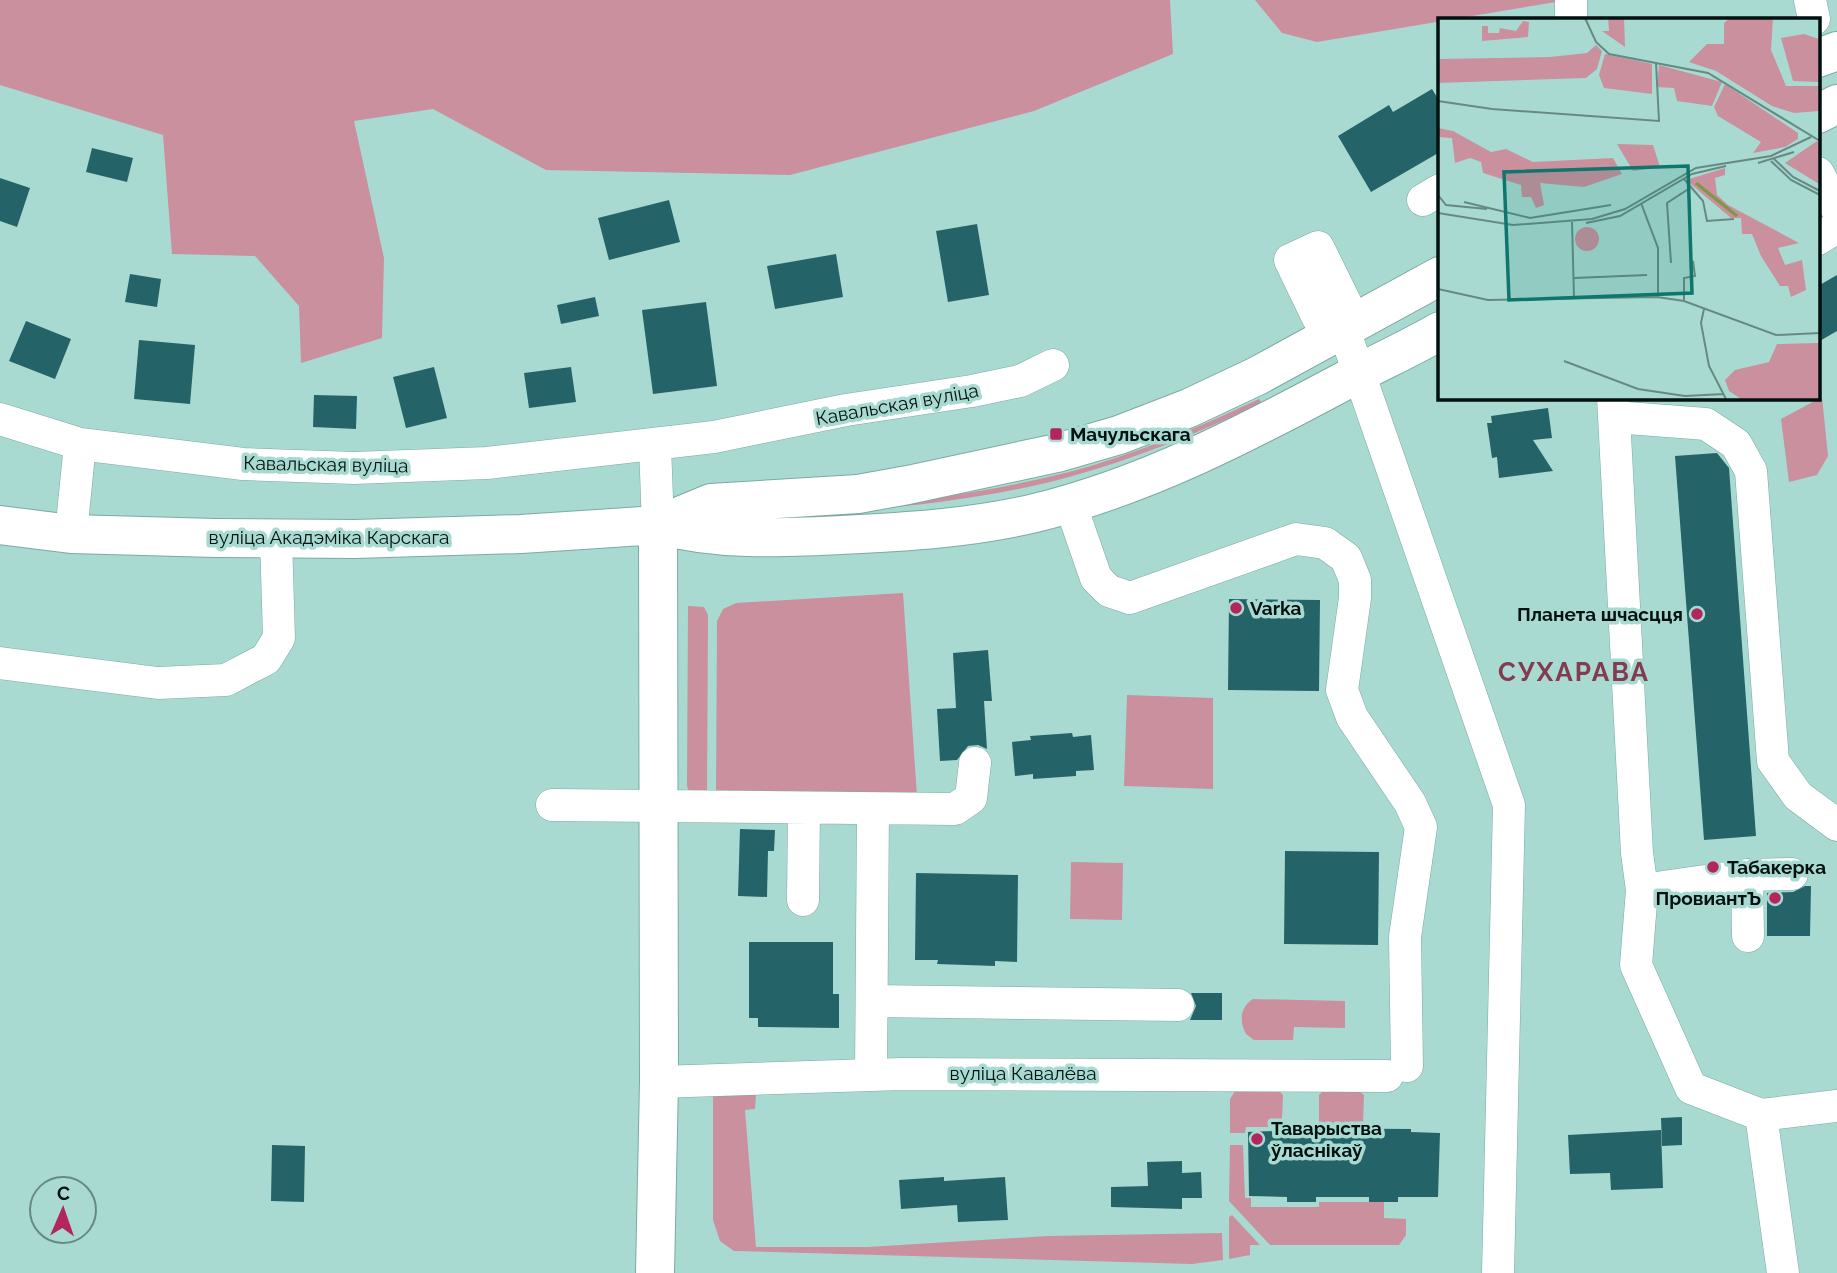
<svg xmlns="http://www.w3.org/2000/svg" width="1837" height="1273" font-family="Raleway,sans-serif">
<rect width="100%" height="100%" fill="#a9dad1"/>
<!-- green -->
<path fill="#ca909e" d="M 0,0 L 1170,0 L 1173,54 L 1034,111 L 790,175 L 546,170 L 433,109 L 354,121 L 384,258 L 382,338 L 301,363 L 299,306 L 255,256 L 172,254 L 163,135 L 0,85 Z
M 1255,0 L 1556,0 L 1556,2 L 1317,42 L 1282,33 Z
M 1822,397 L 1828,456 L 1817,475 L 1789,482 L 1781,419 Z
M 1259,399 L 1262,403 C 1200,432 1135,459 1069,477 C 984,500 898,508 811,514 C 896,503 982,494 1065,473 C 1132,456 1197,428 1259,399 Z
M 903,593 L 917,796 L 716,795 L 717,621 L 723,609 L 736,603 Z
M 688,606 L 704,607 L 708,615 L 707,796 L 689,792 L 687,786 Z
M 1127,695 L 1213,698 L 1213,789 L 1124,786 Z
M 1071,862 L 1123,863 L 1122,920 L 1070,919 Z
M 1253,999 L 1345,1001 L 1345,1028 L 1294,1027 L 1293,1040 L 1254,1040 L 1246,1034 C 1239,1021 1240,1007 1253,999 Z
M 1235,1091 L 1279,1091 L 1283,1095 L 1282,1119 L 1273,1119 L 1273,1127 L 1246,1127 L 1245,1133 L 1230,1133 L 1230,1099 Z
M 1323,1091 L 1360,1092 L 1364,1095 L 1363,1124 L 1353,1127 L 1319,1124 L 1319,1095 Z
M 756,1094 L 755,1109 L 745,1110 L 756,1247 L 868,1247 L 1048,1236 L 1222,1233 L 1223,1260 L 1192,1264 L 734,1251 L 720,1241 L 713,1220 L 713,1096 Z
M 1230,1145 L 1243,1145 L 1245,1198 L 1251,1198 L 1251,1207 L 1319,1207 L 1319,1202 L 1384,1202 L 1384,1218 L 1406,1219 L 1406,1235 L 1399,1245 L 1270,1245 L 1229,1201 Z
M 1232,1215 L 1260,1245 L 1250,1245 L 1250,1255 L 1229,1259 L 1229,1217 Z"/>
<!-- building -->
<path fill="#246469" d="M 1432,89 L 1440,102 L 1440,152 L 1371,192 L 1338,136 L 1389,105 L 1393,112 Z
M 92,148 L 133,158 L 127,182 L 86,172 Z
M 0,178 L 30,188 L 17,227 L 0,221 Z
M 669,200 L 680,242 L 609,260 L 598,218 Z
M 977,224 L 989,295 L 948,302 L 936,231 Z
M 836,254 L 843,297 L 775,309 L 767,266 Z
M 130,274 L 161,279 L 157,307 L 125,302 Z
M 1837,275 L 1837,331 L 1818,342 L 1818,286 Z
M 595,297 L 599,316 L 561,324 L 557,305 Z
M 706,302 L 717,386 L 653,394 L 642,310 Z
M 26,321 L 71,339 L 55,379 L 9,361 Z
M 139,340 L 195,345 L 190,404 L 134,399 Z
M 434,367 L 447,418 L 406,428 L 393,377 Z
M 571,367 L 576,402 L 529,408 L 524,373 Z
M 314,395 L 357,396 L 356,429 L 313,427 Z
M 1548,408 L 1552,438 L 1533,440 L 1553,471 L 1499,478 L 1497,457 L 1492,458 L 1487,423 L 1492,423 L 1491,416 Z
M 1717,453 L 1729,468 L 1756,836 L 1704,840 L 1675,456 Z
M 1229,599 L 1320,600 L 1319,691 L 1228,690 Z
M 988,650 L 992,701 L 984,701 L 987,749 L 978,745 L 968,746 L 957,760 L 940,761 L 937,709 L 956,708 L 953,653 Z
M 1072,733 L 1073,737 L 1091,735 L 1094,770 L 1076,771 L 1076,776 L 1033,779 L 1033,774 L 1015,776 L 1012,742 L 1031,740 L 1030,736 Z
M 740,829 L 775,830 L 774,851 L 768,851 L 767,897 L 738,896 Z
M 1285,851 L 1379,852 L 1378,945 L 1284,944 Z
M 916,873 L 1018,875 L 1017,962 L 995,961 L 995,966 L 937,964 L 938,960 L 915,960 Z
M 1805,886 L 1811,886 L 1810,936 L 1767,936 L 1767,893 L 1793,892 Z
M 749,942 L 833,942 L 833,994 L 839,994 L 839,1028 L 758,1027 L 758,1018 L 749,1018 Z
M 1191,993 L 1222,993 L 1222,1020 L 1190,1020 L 1196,1006 Z
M 1682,1117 L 1682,1145 L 1662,1146 L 1661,1118 Z
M 1276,1128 L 1411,1129 L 1411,1132 L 1440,1133 L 1438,1197 L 1398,1197 L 1398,1202 L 1369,1202 L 1369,1197 L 1316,1197 L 1316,1202 L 1287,1202 L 1287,1197 L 1249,1196 L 1248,1132 L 1275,1131 Z
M 1661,1130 L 1663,1188 L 1611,1190 L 1610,1173 L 1570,1174 L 1568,1135 Z
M 272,1145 L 305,1146 L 304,1202 L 271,1201 Z
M 1182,1161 L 1182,1173 L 1201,1172 L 1202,1198 L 1182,1198 L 1182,1209 L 1111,1207 L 1111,1187 L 1148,1186 L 1147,1162 Z
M 944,1177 L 944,1181 L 1005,1177 L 1008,1220 L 958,1222 L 957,1205 L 901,1209 L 899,1180 Z"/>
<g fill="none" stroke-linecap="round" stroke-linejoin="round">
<!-- minor casing -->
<g stroke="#7baaa2" stroke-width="33">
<path id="minor" d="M 1810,0 L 1814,19
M 1571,19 L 1571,0
M 1818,173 L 1837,209
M 1423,200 L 1440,190
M 1818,239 L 1837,227
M 1344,330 L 1318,318 L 1290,260 L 1318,247 L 1346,304 L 1344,330 L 1509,805 L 1498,1273
M 1613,397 L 1637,853 L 1642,890 L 1636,965 L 1691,1088 L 1761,1115 L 1837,1106
M 1614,417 L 1706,424 L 1736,444 L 1751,471 L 1773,761 L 1798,796 L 1837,825
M 0,419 L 80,444 L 243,464 L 354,468 L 487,463 L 714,437 L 846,410 L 972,391 L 1020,381 L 1053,365
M 655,446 L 658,525
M 1070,503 L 1096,578 L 1109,591 L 1130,598 L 1296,539 L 1325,543 L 1346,558 L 1355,580 L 1355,598 L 1342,690 L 1352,717 L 1410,803 L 1421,827 L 1405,937 L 1407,1066
M 71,534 L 80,444
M 0,663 L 158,683 L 226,680 L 266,659 L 279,638 L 276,538
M 552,805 L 955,809 L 971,798 L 975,763
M 1747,875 L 1748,936
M 1642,890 L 1747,875 L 1792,874
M 803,900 L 804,808
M 872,1001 L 1178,1005
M 871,1075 L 873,809
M 659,1082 L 902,1074 L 1387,1076
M 1761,1115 L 1783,1273"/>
</g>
<!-- major casing -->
<g stroke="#7baaa2" stroke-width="40">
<path id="major" d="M 1818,58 L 1837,51
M 1818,114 L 1837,104
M 0,525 L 71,534 L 215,538 L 355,539 L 521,534 L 658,525 L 711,503 L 858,494 L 908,485 L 1057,453 L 1119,435 L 1189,408 L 1257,376 L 1440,276
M 658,525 C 721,541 777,538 841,535 C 906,532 972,528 1035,513 C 1146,486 1247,433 1346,380 C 1377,363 1409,349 1440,331
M 655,1273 L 659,1082 L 658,525"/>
</g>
<!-- minor -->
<use href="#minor" stroke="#fff" stroke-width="32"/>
<!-- major -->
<use href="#major" stroke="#fff" stroke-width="38"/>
</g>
<!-- markers -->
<g fill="#b3255d" stroke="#a9dad1" stroke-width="2.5">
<rect x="1049" y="427" width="14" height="14" rx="3.5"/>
<circle cx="1236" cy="608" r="7"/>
<circle cx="1697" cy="614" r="7"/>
<circle cx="1713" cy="867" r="7"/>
<circle cx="1775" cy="898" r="7"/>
<circle cx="1257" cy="1139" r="7"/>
</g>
<g text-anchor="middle" stroke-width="7" stroke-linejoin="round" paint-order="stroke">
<!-- street labels -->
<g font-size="19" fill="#01110f" stroke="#a9dad1">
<text transform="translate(897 404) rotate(-10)" y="7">Кавальская вуліца</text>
<text transform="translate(326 464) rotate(1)" y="7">Кавальская вуліца</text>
<text x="329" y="544">вуліца Акадэміка Карскага</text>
<text x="1023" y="1080">вуліца Кавалёва</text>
</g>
<!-- poi labels -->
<g font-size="19" font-weight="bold" fill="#01110f" stroke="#a9dad1" text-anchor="start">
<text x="1070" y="441">Мачульскага</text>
<text x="1250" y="615">Varka</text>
<text x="1683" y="621" text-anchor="end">Планета шчасцця</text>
<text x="1727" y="874">Табакерка</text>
<text x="1761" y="905" text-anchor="end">ПровиантЪ</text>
<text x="1271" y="1135">Таварыства<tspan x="1271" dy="22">ўласнікаў</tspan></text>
</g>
<!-- district labels -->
<g font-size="26" font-weight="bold" letter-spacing="2" fill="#823b50" stroke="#a9dad1">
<text x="1574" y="681">СУХАРАВА</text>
</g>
</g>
<!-- overview -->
<g transform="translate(1438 18)">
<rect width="382" height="382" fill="#a9dad1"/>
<path d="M 170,0 L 186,0 L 187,29 L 164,13 L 171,13 ZM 292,0 L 335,0 L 333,32 L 348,68 L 381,68 L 381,93 L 356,95 L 334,88 L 278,53 L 251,44 L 269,26 L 286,26 L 286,5 ZM 85,3 L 91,4 L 90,19 L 44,23 L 44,8 L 50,8 L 50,15 L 61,15 L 62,10 L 78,13 ZM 366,16 L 381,21 L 381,64 L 355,63 L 343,20 ZM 158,27 L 164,33 L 159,51 L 148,60 L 0,65 L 0,41 L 112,39 L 149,35 ZM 167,36 L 214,46 L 214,76 L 166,70 L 161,57 ZM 221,47 L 284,64 L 274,88 L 239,83 L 236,70 L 219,69 ZM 287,66 L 360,115 L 360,121 L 347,129 L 315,135 L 323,124 L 280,98 L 276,89 ZM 0,110 L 15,113 L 53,134 L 68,131 L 95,144 L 175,140 L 184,156 L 146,169 L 102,165 L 106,187 L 98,190 L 93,179 L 84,179 L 83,167 L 45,155 L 43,144 L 32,140 L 17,145 L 14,120 L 0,119 ZM 379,123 L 381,125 L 381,166 L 347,145 ZM 179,126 L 215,127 L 222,149 L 195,153 ZM 287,150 L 287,157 L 277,160 L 279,177 L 290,187 L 361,225 L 340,230 L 347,247 L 364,242 L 368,272 L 353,279 L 350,268 L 342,268 L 323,238 L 314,216 L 304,216 L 303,200 L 293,200 L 248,162 ZM137 221a12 12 0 1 1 24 0a12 12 0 1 1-24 0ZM 381,325 L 381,381 L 303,381 L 291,373 L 287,362 L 297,352 L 331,344 L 339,326 Z" fill="#ca909e"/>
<path fill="none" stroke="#80974a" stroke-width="3.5" d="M 258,165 L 299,198"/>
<path fill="none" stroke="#668a83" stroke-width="2" d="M 147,0 L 158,24 L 171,36 L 270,55 L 382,123M 0,83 L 54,91 L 221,103 L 218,45M 335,140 L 355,159 L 382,173M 333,143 L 353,162 L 382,177M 320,145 L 356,134M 246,161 L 265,183 L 269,203 L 296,201M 0,177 L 8,187 L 49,191M 26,184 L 92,200 L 173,187M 203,185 L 220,230 L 220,279M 0,195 L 75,207 L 154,201 L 187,191 L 258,150 L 333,138 L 373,119M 134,204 L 136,280M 148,205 L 182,198 L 254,156 L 288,148M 233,245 L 229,185 L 252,170M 136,260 L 209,257M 0,271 L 50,282 L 220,279M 219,279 L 246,283 L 338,317 L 382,315M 246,283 L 246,260 L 257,258 L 255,243M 266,291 L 263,305 L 271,348 L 288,381M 126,343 L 200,371 L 247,378 L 286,376"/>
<path fill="#0f766e" fill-opacity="0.15" stroke="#0f766e" stroke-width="3.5" d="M 250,148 L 254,275 L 71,282 L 66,154 Z"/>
<rect width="382" height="382" fill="none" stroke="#01110f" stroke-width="3.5"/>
</g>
<!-- north arrow -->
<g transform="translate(63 1210) rotate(2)"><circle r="33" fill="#a9dad1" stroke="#668a83" stroke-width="2"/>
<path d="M0-5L12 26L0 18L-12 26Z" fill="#b3255d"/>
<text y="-10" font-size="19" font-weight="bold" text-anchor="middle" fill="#01110f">С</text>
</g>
</svg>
